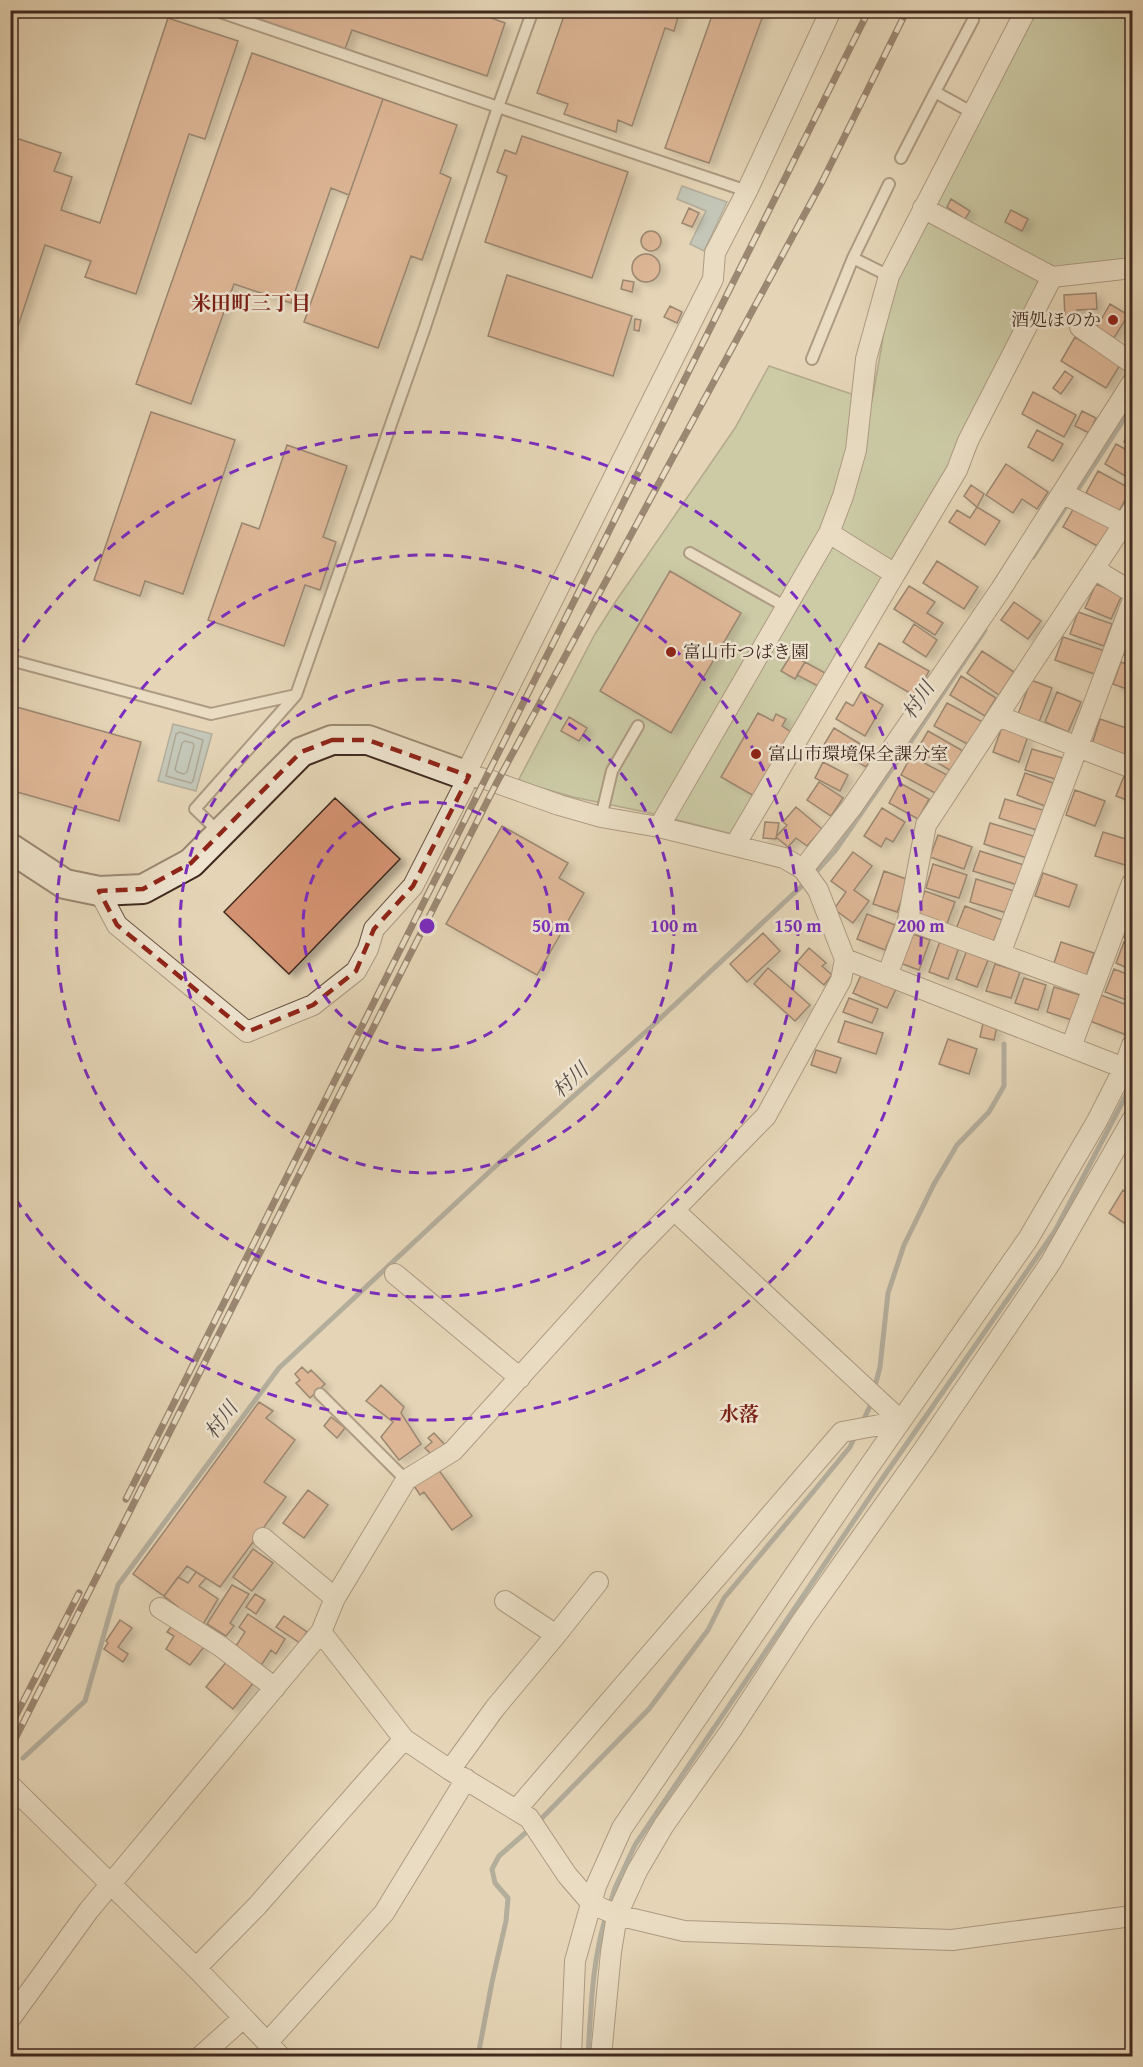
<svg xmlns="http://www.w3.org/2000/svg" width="1143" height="2067" font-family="'Gentium Book Plus','Noto Serif JP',serif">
<defs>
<filter id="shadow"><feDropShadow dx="6" dy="4" stdDeviation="3" flood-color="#0004"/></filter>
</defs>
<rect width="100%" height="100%" fill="#e5d5b6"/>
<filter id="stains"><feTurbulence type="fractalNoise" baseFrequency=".00333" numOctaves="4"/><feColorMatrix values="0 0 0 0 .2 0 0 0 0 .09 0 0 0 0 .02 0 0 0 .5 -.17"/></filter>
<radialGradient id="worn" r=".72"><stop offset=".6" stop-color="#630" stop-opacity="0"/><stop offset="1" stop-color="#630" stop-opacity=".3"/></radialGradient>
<!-- green -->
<path fill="#aebe93" stroke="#777459" stroke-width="1.5" d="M 1033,11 L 1132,11 L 1132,265 L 1048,269 L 976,418 L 736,835 L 650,813 L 573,797 L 518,781 L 595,634 L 616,601 L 735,428 L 769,366 L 872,401 L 886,321 L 901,267 Z"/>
<!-- water -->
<path fill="#9cb5ba" stroke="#777d7c" stroke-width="1.5" d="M 682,186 L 727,202 L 704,251 L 690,244 L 706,211 L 677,199 Z
M 173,724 L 212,734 L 196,791 L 158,781 Z"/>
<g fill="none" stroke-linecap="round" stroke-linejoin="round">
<!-- shore -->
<path stroke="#6e6f6c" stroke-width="1.5" d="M 180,732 L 203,740 L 193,781 L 191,783 L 166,776 L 176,734 Z
M 185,741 L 193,743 L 194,746 L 187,772 L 184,774 L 177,772 L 175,769 L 182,743 Z"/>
<!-- stream -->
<path stroke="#777d7c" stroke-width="5" d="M 1074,495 L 1132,407
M 1033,557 L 1069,502
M 813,875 L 835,851 L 905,750 L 985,630
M 874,1390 L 880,1367 L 888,1293 L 904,1245 L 934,1184 L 957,1145 L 989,1112 L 1004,1086 L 1004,1044
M 862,1423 L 872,1402
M 23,1758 L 85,1701 L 118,1585 L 279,1368 L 500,1162 L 651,1027 L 806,882
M 538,1822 L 649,1709 L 708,1630 L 724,1598 L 813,1492 L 850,1447 L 856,1434
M 609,1907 L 615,1888 L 635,1845 L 880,1482 L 1055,1231 L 1132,1084
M 478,2056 L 492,1982 L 506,1921 L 508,1898 L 495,1883 L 492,1869 L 499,1856 L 531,1828
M 588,2056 C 591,2009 592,1961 606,1916"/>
</g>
<!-- building -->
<path fill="#d2916f" stroke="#40291f" stroke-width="1.5" filter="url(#shadow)" d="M 230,10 L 469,10 L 505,23 L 487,76 L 352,30 L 345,49 Z
M 566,10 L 680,10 L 674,31 L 665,28 L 632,126 L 618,120 L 616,132 L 564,114 L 568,104 L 537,93 Z
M 714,10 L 765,10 L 709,163 L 665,148 Z
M 168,18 L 238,41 L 205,139 L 189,134 L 136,294 L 85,277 L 91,261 L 45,245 L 10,350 L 10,136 L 61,153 L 54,171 L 72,177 L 61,210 L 100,223 Z
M 252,53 L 383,99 L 349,195 L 331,188 L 291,303 L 234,284 L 191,404 L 136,384 Z
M 383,99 L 457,125 L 440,173 L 451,178 L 422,260 L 411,256 L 378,348 L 304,322 Z
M 522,136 L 628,172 L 592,278 L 485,242 L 507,176 L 497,172 L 505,150 L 516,154 Z
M 951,199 L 970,211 L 965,219 L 947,207 Z
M 689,208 L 699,213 L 692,227 L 682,223 Z
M 1011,210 L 1028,219 L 1022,231 L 1005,222 Z
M641 241a10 10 0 1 1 20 0a10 10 0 1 1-20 0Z
M632 268a14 14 0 1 1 28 0a14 14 0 1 1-28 0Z
M 507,275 L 632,316 L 613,376 L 488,336 Z
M 623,280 L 634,282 L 632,292 L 621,289 Z
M 1096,293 L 1097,309 L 1077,310 L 1078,318 L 1065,319 L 1064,295 Z
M 1110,304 L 1128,315 L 1114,338 L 1097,327 Z
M 670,306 L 682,312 L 677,323 L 664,317 Z
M 635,319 L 641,320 L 639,331 L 634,330 Z
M 1075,337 L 1120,365 L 1106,388 L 1061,361 Z
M 1065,371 L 1073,377 L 1061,394 L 1053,388 Z
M 1033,392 L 1076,415 L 1064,437 L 1022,414 Z
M 1082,411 L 1096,418 L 1089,433 L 1075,426 Z
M 151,412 L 235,440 L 183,594 L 145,581 L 140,596 L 94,580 Z
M 1132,425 L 1132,446 L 1124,442 Z
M 1037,430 L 1063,444 L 1053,461 L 1028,447 Z
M 1116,444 L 1132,453 L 1132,480 L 1105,464 Z
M 287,445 L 347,466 L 323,537 L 336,542 L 320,590 L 305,585 L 284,646 L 208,620 L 242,523 L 259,529 Z
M 1006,464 L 1048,492 L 1037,509 L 1022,499 L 1013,513 L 986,495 Z
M 1098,471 L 1131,489 L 1119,511 L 1086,493 Z
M 971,485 L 984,494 L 977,507 L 964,496 Z
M 1075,506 L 1111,526 L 1099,547 L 1063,527 Z
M 977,507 L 1000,521 L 985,545 L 949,522 L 957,510 L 970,518 Z
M 937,561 L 978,587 L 964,609 L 923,583 Z
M 670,571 L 741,613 L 671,733 L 600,691 Z
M 1096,584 L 1122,595 L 1111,619 L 1085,608 Z
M 909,586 L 935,602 L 927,613 L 943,623 L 935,635 L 894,609 Z
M 1014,602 L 1041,621 L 1028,639 L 1001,620 Z
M 1078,612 L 1112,624 L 1104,646 L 1070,634 Z
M 914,624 L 937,640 L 926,657 L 903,642 Z
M 1127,635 L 1132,637 L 1132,658 L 1121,654 Z
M 1063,637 L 1105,651 L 1097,675 L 1055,660 Z
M 879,643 L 929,671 L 915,696 L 865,667 Z
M 982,651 L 1014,672 L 999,695 L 967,673 Z
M 791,655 L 805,662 L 795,679 L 781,671 Z
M 805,662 L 825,673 L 818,686 L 797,675 Z
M 1121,662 L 1132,666 L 1132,691 L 1113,684 Z
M 961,676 L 996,698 L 985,716 L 950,695 Z
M 1031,680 L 1052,688 L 1039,722 L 1018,714 Z
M 861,692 L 883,705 L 865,736 L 836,719 L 846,702 L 853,706 Z
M 1057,692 L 1081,702 L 1068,732 L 1045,722 Z
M 947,703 L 983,722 L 971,746 L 934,726 Z
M 13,706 L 141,742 L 119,821 L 10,790 L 10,717 Z
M 758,713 L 773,721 L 776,714 L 786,719 L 782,726 L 791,732 L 754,796 L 721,777 Z
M 569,717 L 587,728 L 579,741 L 561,731 Z
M 1100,719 L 1132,730 L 1132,742 L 1128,756 L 1092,744 Z
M 1002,727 L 1028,736 L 1019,762 L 993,752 Z
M 834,728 L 875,753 L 866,767 L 836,749 L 834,755 L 822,748 Z
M 928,731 L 963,751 L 951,771 L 917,750 Z
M 1032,749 L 1066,759 L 1059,780 L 1025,770 Z
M 911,756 L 947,775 L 937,794 L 901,775 Z
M 823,762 L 848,775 L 840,791 L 815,778 Z
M 1025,773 L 1053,783 L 1045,806 L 1017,795 Z
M 1124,776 L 1132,779 L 1132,802 L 1116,796 Z
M 819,782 L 843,798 L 831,816 L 807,800 Z
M 900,783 L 929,799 L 918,819 L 889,803 Z
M 1075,790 L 1105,801 L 1095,826 L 1066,815 Z
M 335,798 L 400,859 L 289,974 L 224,912 Z
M 1005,799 L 1046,811 L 1040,831 L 999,818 Z
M 796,807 L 822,829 L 807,846 L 796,838 L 788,847 L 776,837 L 787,825 L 783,822 Z
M 882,808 L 905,822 L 893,842 L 886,838 L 881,847 L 864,836 Z
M 765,822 L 779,823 L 776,839 L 763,838 Z
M 990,823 L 1037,837 L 1030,859 L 984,844 Z
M 502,826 L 568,863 L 559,878 L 584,893 L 537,975 L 446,924 Z
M 1103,832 L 1132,841 L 1132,867 L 1095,856 Z
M 938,835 L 972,847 L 964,869 L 930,857 Z
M 980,851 L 1024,865 L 1018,885 L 973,871 Z
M 853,852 L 872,866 L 854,890 L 869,901 L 853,923 L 834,909 L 846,892 L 831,881 Z
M 933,864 L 967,875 L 959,898 L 926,888 Z
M 884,871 L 909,880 L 897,912 L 873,904 Z
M 1043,873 L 1077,885 L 1069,907 L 1035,896 Z
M 976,879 L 1014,891 L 1007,913 L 970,902 Z
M 925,891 L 955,902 L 946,926 L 916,915 Z
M 965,906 L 1002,920 L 993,942 L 956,929 Z
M 1132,912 L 1132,940 L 1123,937 Z
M 867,914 L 895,925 L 885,950 L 857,939 Z
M 763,933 L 780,951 L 747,982 L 730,964 Z
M 910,933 L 930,940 L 919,970 L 900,963 Z
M 940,941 L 959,947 L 948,979 L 929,972 Z
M 1061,942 L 1094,953 L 1086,977 L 1053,966 Z
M 1124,942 L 1132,945 L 1132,970 L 1116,963 Z
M 809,948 L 826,963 L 822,966 L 832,975 L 824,985 L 797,962 Z
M 967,950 L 989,958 L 977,987 L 956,979 Z
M 995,964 L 1020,972 L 1011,998 L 986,991 Z
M 768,968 L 810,1005 L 795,1021 L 754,984 Z
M 1114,969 L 1132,976 L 1132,1002 L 1105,992 Z
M 861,975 L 896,989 L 887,1008 L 853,993 Z
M 1024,978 L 1046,985 L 1038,1010 L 1015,1003 Z
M 1054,987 L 1080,995 L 1072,1020 L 1047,1012 Z
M 1101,995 L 1132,1007 L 1132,1027 L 1129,1036 L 1090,1021 Z
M 849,998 L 878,1009 L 872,1023 L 843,1012 Z
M 845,1021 L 883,1033 L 876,1054 L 838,1042 Z
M 983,1023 L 997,1026 L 994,1040 L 980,1037 Z
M 948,1039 L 977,1049 L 969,1074 L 939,1064 Z
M 816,1050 L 841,1058 L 836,1073 L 811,1065 Z
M 1131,1162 L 1132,1163 L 1132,1180 L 1127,1179 Z
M 1123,1190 L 1132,1196 L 1132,1228 L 1109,1213 Z
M 302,1367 L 308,1373 L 311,1370 L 325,1384 L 310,1398 L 296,1383 L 300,1380 L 295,1374 Z
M 381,1385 L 404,1407 L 401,1413 L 421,1444 L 399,1460 L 381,1437 L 393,1422 L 366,1401 Z
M 259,1402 L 273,1411 L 266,1418 L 295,1440 L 264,1482 L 286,1497 L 220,1587 L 187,1566 L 164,1596 L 133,1574 Z
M 331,1417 L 345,1428 L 337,1438 L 324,1426 Z
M 434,1433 L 445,1445 L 433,1456 L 425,1448 L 432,1442 L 428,1438 Z
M 438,1469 L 472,1516 L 452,1530 L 424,1492 L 420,1495 L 414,1486 Z
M 308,1490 L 328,1505 L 304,1538 L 283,1523 Z
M 253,1549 L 273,1563 L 252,1591 L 233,1577 Z
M 196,1572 L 206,1578 L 199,1586 L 218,1599 L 202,1626 L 176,1610 L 178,1607 L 164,1596 L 178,1577 L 188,1583 Z
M 232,1585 L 249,1594 L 230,1623 L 234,1626 L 226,1636 L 207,1624 Z
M 255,1594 L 265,1600 L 256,1614 L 246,1607 Z
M 248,1614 L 285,1639 L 276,1654 L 271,1650 L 260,1667 L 234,1649 L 245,1632 L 239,1627 Z
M 284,1616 L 307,1632 L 300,1643 L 276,1627 Z
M 120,1620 L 132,1628 L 118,1647 L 128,1654 L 123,1662 L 104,1649 L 108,1643 L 106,1641 Z
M 174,1623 L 207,1643 L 190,1665 L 166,1649 L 174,1636 L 167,1632 Z
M 227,1661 L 254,1682 L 233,1709 L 206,1687 Z"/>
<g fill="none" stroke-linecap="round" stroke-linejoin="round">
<!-- lane casing -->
<g stroke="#695445" stroke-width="14">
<path id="lane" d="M 533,10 L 498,107 L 747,191
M 973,113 L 935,92 L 973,20
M 901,158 L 935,92
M 889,276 L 853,258 L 889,184
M 812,359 L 853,258
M 690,553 L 786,607
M 10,660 L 211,714 L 296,695 L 424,330 L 498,107 L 214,10
M 601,817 L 612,771 L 638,726
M 219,832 L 195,809 L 296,695
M 320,1394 L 406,1480"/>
</g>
<!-- street casing -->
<g stroke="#695445" stroke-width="22">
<path id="street" d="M 1052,277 L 1132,268 L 1132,270
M 1080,327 L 1132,363
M 1062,493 L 1132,528
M 1094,569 L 1132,592
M 895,574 L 957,470 L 968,441 L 1052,277 L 923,208
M 998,716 L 1132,768
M 659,827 L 829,533 L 843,496 L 856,450 L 866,359 L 889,276 L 1026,10
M 735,845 L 895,574 L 829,533
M 803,869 L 852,807 L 1001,589 L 1132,383
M 99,891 L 117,925 L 247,1032 L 313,1005 L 356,971 L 368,949 L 374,929 L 413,886 L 469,776
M 908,920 L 1093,988
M 1000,954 L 1132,602
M 887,976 L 908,920 L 926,825 L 1132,511
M 1132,1045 L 1124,1068 L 1132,1071
M 1071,1047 L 1132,883
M 395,1274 L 520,1378
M 263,1538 L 335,1598
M 160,1608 L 220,1646 L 275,1688
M 321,1632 L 404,1739 L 450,1770 L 529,1818 L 567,1875 L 592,1904 L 617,1915 L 684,1931 L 952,1940 L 1132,1916
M 556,1635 L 598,1582
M 450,1770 L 495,1708 L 556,1635 L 505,1601
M 10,1785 L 196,1968 L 280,2056
M 516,1810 L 842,1432 L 901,1421 L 675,1211
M 196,1968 L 257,1906 L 404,1739
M 10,2019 L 89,1910 L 321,1632 L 335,1598 L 406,1480 L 453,1451 L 632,1253 L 766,1116 L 841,980 L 845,959 L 818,890 L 803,869 L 784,858 L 659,827 L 601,817 L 559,805 L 486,779 L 465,775 L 713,279 L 715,253 L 747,191 L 831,10
M 267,2043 L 384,1913 L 466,1779
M 201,2056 L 242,2019
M 571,2056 L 575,1961 L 596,1886 L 622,1828 L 847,1498 L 1028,1239 L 1097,1121 L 1124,1068 L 845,959
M 601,2056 L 611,1952 L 617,1915 L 637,1871 L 664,1825 L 731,1730 L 802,1621 L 924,1449 L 1051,1262 L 1132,1120"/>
</g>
<!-- secondary casing -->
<g stroke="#40291f" stroke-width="32">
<path id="secondary" d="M 10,848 L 65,884 L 99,891 L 143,889 L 191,863 L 301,752 L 332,740 L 368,740 L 465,775"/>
</g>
<!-- lane -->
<use href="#lane" stroke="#eee4d0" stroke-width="10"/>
<!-- street -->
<use href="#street" stroke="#eee4d0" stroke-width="20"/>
<!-- secondary -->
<use href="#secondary" stroke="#eee4d0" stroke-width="28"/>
<!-- rail casing -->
<g stroke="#40291f" stroke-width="7">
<path id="rail" d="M 126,1499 L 869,10
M 10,1727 L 79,1593
M 10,1749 L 496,784 L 822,182 L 907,10"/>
</g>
<!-- rail -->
<use href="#rail" stroke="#eee4d0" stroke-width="4.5" stroke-dasharray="14" stroke-linecap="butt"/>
</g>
<!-- marked area -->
<path d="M0 0H1143V2067H0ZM 332,740 L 368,740 L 469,776 L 413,886 L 374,929 L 356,971 L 313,1005 L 247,1032 L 117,925 L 99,891 L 143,889 L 191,863 L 301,752 Z" fill="#e5d5b6" fill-opacity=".55" fill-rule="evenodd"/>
<path fill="none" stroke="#8f2418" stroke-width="4.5" stroke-dasharray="12 8" stroke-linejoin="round" d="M 332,740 L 368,740 L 469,776 L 413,886 L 374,929 L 356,971 L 313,1005 L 247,1032 L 117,925 L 99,891 L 143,889 L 191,863 L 301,752 Z"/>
<!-- distance rings -->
<g fill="none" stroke="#7b2cbf" stroke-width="3" stroke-dasharray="10 8">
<circle cx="427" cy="926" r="124"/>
<circle cx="427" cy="926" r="247"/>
<circle cx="427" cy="926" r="371"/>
<path d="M13 657A494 494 0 1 1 13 1195"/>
</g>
<!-- markers -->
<g fill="#8f2418" stroke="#eee4d0" stroke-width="2">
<circle cx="1113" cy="320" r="6"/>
<circle cx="671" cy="652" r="6"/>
<circle cx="756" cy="754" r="6"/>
</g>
<g text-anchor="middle" stroke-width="5" stroke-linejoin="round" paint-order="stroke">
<!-- poi labels -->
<g font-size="18" fill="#40291f" stroke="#eee4d0" text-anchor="start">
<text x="1101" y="326" text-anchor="end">酒処ほのか</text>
<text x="683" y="658">富山市つばき園</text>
<text x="768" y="760">富山市環境保全課分室</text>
</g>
<!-- neighbourhood labels -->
<g font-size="20" font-weight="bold" fill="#7a1f14" stroke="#eee4d0">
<text x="251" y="310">米田町三丁目</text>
<text x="739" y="1421">水落</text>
</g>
<!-- water labels -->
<g font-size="20" font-style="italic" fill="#574c46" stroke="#eee4d0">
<text transform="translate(918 700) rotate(-56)" y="7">村川</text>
<text transform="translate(570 1080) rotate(-43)" y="7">村川</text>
<text transform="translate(221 1420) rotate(-53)" y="7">村川</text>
</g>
</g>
<circle cx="427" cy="926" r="9" fill="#7b2cbf" stroke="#eee4d0" stroke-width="3"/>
<g font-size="18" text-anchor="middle" font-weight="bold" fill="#7b2cbf" stroke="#eee4d0" stroke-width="5" stroke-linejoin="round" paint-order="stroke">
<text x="551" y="932">50 m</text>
<text x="674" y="932">100 m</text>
<text x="798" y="932">150 m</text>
<text x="921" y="932">200 m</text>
</g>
<!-- margin -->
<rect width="1143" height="2067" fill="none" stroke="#e5d5b6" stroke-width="36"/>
<rect x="12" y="12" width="1119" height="2043" fill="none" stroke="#40291f" stroke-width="3"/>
<rect x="18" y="18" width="1107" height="2031" fill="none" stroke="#40291f" stroke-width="1.5"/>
<rect width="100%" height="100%" filter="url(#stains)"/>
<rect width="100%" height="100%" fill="url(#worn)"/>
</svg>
